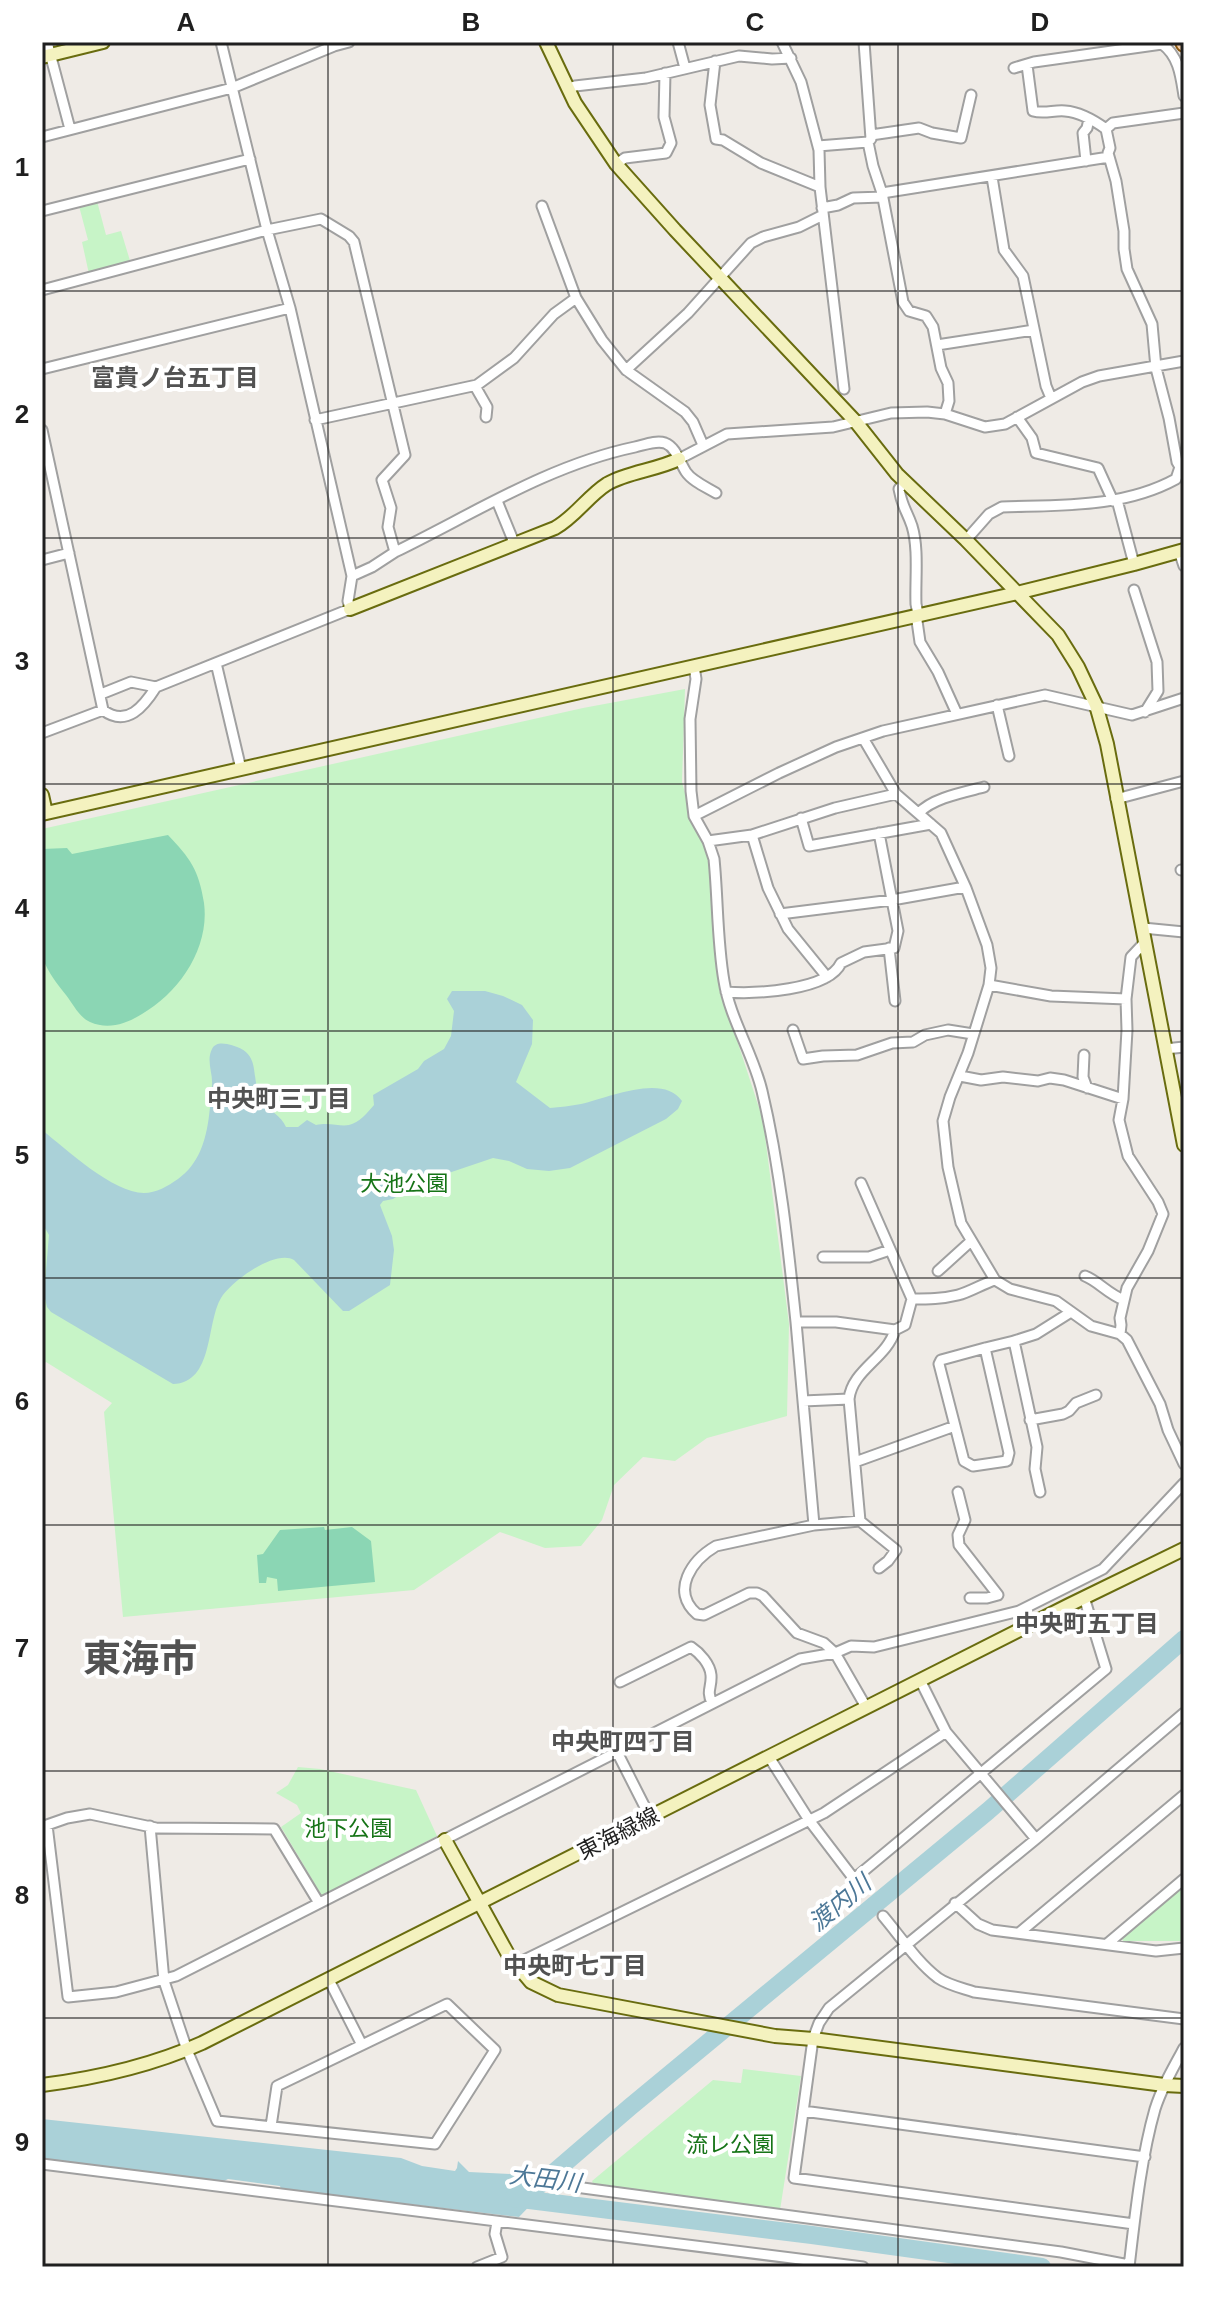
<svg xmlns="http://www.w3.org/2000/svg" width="1226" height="2309" font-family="Helvetica,'Noto Sans JP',sans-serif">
<rect width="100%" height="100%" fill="#efebe6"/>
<!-- park -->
<path fill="#c7f4c7" d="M 97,201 L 106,235 L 121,231 L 131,264 L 89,274 L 82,242 L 88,240 L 79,206 Z
M 685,689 L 682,782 L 690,812 L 710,855 L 712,902 L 720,988 L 763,1120 L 789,1324 L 787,1416 L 707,1438 L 675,1461 L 643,1457 L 614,1485 L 602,1520 L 581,1546 L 545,1548 L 500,1532 L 414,1590 L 123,1617 L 104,1412 L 112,1403 L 46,1362 L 42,1365 L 42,829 L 583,708 Z
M 298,1767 L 320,1769 L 416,1790 L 437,1836 L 322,1896 L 281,1827 L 301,1813 L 297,1805 L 276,1793 L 288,1785 Z
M 1184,1885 L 1184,1941 L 1123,1941 L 1122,1937 Z
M 743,2069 L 801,2076 L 780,2210 L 595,2188 L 592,2181 L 713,2080 L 741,2083 Z"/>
<!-- pitch -->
<path fill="#8bd6b4" d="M 168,835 C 190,858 199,870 204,903 C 210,948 179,993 142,1014 C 126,1024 108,1030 90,1022 C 79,1017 73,1004 66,995 C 57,984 48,972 43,959 C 40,950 42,938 42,929 C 42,902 42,876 42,849 L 67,848 L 72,854 Z
M 324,1527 L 325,1530 L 352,1527 L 371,1541 L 375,1582 L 278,1591 L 277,1579 L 267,1577 L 266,1583 L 259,1583 L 257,1555 L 263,1554 L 280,1530 Z"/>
<!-- water -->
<path fill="#aad1d8" d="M 452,991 L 485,991 L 503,996 L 522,1005 L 533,1020 L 532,1044 L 516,1082 L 550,1108 C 560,1107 571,1106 581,1104 C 608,1098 663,1073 682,1101 L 678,1109 L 666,1119 L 570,1168 L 549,1171 L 527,1169 L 509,1161 L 493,1158 L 416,1184 L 393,1199 L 383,1201 L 380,1205 L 392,1236 L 394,1250 L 390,1285 L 349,1311 L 343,1311 L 294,1260 C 276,1249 231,1281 221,1298 C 206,1323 214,1383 173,1384 L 51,1312 L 47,1307 L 44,1294 L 49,1235 L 42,1223 L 42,1130 C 66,1149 113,1193 144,1193 C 156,1193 168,1186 178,1179 C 199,1164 206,1140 209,1116 C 210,1106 212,1095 212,1085 C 213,1073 206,1061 212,1049 C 215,1043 221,1043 227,1044 C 266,1052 247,1077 263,1101 C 270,1112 281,1115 286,1127 L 298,1127 L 307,1120 L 316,1125 C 330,1122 340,1127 349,1125 C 359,1123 368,1112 374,1105 L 373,1095 L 418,1069 L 424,1061 L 444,1049 L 451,1036 L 454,1011 L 447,999 Z
M 42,2119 L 401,2158 L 422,2166 L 455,2171 L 457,2168 L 458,2161 L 469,2172 L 511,2174 L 543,2192 L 519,2217 L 281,2189 L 280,2186 L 228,2179 L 224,2181 L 42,2160 Z"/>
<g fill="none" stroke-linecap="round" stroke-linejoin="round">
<!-- river -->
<path stroke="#aad1d8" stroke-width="18" d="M 513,2198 L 812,2235 L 1042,2267
M 523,2199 L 630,2107 L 988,1811 L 1184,1639"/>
<!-- street casing -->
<g stroke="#a0a0a0" stroke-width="13">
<path id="street" d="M 47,42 L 70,129
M 678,42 L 685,68
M 782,42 L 801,82 L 819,150 L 820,187 L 844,389
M 864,42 L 871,139 L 868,142 L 873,166 L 882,193 L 903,302 L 909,311 L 926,316 L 933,327 L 941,368 L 948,383 L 949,401 L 945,414
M 715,61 L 710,105 L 716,139 L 723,140 L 761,163 L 820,187
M 1027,65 L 1033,111 C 1044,114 1054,110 1065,111 C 1079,112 1095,121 1106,129
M 1014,68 L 1034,62 L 1162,44 C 1179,56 1181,77 1184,96
M 568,89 L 575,86 L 646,78 L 739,56 L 772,59 L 791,58
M 871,135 L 919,128 L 932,133 L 961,138 L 971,95
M 42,137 L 232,88 L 334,46 L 349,42
M 818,146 L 868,142
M 1086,161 L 1083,133 L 1087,128 L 1089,119
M 616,164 L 625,158 L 666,153 L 671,143 L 664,117 L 665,73
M 992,177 L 1004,250 L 1023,276 L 1046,386 L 1051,398
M 882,193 L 1109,157
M 542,206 L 576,298 L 602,340 L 626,370 L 685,412 L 693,422 L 703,445
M 822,208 L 838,205 L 853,198 L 883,197
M 42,211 L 250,159
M 42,290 L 267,230 L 321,219 L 349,236 L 354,242 L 405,455 L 382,480 L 391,508 L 388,527 L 395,552
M 937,345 L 1034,330
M 42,369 L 290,308
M 626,370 L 688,313 L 751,243 L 763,237 L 799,227 L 823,215
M 475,386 L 487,407 L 486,417
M 1017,417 L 1032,438 L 1036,453 L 1098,468 L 1113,501
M 315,420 L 477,385 L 514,358 L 554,314 L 576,298
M 42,430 L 103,710 C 127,728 144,706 156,687 L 350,609 L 348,601 L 352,576 L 290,308 L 267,230 L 221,42
M 679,459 L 727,434 L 833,427 L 891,413 L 927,412 L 945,414 L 985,427 L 1005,424 L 1082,382 L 1099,376 L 1184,361
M 905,481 L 899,489 C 902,507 907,511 912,526 C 919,549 915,580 916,604 L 918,614
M 1117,500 L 1134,564
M 497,501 L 515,545
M 966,540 L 989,514 L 1002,507 C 1061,505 1123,508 1176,479 L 1180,467 L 1177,462 L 1169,418 L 1156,368 L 1152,324 L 1127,269 L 1124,249 L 1124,231 L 1116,181 L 1108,153 L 1110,148 L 1106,129 L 1113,123 L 1184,113
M 1179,551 L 1184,566
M 42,560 L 69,553
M 352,576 L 372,567 L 395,552 C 473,514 549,465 635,447 C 644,445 656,440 665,443 C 676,447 680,463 686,472 C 692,481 706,487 716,493
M 1134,590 L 1157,662 L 1158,691 L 1145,712
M 916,614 L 920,642 L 938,672 L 957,714
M 216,663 L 241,769
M 694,666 L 696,679 L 690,719 L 691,791 L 694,816 L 708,841
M 101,694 L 131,682 L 156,687
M 997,705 L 1009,756
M 42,733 L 103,710
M 863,738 L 896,794
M 1116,799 L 1184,781
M 919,813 C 932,798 965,792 984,787
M 694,816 L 779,773 L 836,747 L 883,731 L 1045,695 L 1132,715 L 1184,698
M 801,818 L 809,846 L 931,824
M 752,835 L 768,888 L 788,929 L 827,977
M 1181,870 L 1184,870
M 780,914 L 892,900 L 965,887
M 1143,928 L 1184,932
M 889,948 L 895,1001
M 989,985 L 1051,996 L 1126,999
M 726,992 C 754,994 828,991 841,963 L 864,952 L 894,948 L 898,931 L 879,833
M 793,1030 L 803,1059 L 823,1056 L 857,1055 L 892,1043 L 913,1042 L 925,1035 L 948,1030 L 973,1034
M 1165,1049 L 1184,1047
M 1084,1055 L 1083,1077 L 1087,1088
M 960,1076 L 981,1080 L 1003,1077 L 1038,1081 L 1050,1078 L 1064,1080 L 1123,1099
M 861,1183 L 912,1299
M 823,1257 L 869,1257 L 890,1250
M 938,1271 L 970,1242
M 1085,1276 C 1098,1281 1108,1294 1124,1300
M 995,1280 C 982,1284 970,1292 958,1295 C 942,1299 928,1299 912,1299 L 905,1325 L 895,1330 L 836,1322 L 796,1322 C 788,1245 780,1167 762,1091 C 753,1053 730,1019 724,981 C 717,941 718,899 714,859 L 708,841 L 752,835 L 835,808 L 896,794 L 941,833 L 966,888 L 987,945 L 991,968 L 989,985 L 968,1053 L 950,1097 L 943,1121 L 948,1167 L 961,1223 L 995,1280 L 1010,1289 L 1056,1301 L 1091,1326 L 1120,1334 L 1127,1340 L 1160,1404 L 1168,1430 L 1184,1464
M 796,1322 L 814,1525
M 1120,1334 L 1121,1325 L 1120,1318 L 1127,1288 L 1148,1251 L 1163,1214 L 1158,1202 L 1128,1156 L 1119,1120 L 1123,1099 L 1127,1030 L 1126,999 L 1131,957 L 1145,942
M 985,1348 L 1014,1341
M 849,1399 C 852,1370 887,1358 895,1330
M 803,1401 L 849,1399 L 860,1521
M 1030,1420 L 1063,1414 L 1069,1411 L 1076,1403 L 1096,1395
M 855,1462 L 955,1426 L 964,1461 L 973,1466 L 1007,1461 L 1009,1453 L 985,1348 L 941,1360 L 939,1364 L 955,1426
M 958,1492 L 965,1520 L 958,1535 L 959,1545 L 998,1595 L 987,1598 L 970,1598
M 1040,1492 L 1035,1469 L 1037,1447 L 1014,1341 L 1036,1334 L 1071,1312
M 879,1568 L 888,1561 L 896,1550 L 860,1521 L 814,1525 L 716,1546 C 692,1560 670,1591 697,1614 L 704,1615 L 749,1593 L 757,1593 L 763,1596 L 797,1633 L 824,1643 L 835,1653 L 851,1646 L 874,1647 L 1019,1611 L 1103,1569 L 1184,1483
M 920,1680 L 946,1732 L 1036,1839
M 620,1682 L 691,1647 C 700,1653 710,1664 711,1675 C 712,1688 706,1690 712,1703
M 617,1752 L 650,1817
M 769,1757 L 809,1820 L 854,1879 L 1106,1669 L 1084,1597
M 150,1826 L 164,1981 L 187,2050 L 217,2121 L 435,2144 L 495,2050 L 447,2004 L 277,2086 L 271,2126
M 319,1903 L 274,1829 L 156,1828 L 90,1814 L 67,1818 L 47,1825 L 68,1997 L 116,1992 L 176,1976 L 800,1659 L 835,1653 L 866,1707
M 955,1903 L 978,1924 L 992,1930 L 1156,1951 L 1184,1948
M 883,1916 C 900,1936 917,1962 938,1978 C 948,1985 962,1988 974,1992 L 1184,2019
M 1019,1933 L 1184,1795
M 1107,1944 L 1184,1879
M 516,1964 L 824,1813 L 946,1732
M 329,1980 L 362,2045
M 803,2111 L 1145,2157
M 42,2164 L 863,2267
M 568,2181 L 568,2186 L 1061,2252 L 1129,2265
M 1134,2224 L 794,2178 L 813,2039 L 819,2023 L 829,2008 L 1036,1839 L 1184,1713
M 477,2267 L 502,2257 L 495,2234 L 497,2222
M 1129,2267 C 1135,2216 1141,2158 1155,2109 C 1162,2087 1173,2068 1184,2048"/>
</g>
<!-- secondary casing -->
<g stroke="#696c0f" stroke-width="16">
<path id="secondary" d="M 546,42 L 575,103 L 616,164 L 675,230 L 856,422 L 897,474 L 966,540 L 1058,635 L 1078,667 L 1096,705 L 1107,744 L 1184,1145
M 42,57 L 103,42
M 350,609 L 555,528 C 575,517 588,496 607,484 C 627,472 657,470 679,459
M 42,795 L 46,813
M 42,814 L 1017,593 L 1134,564 L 1184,550
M 445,1840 L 509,1956 L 531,1982 L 558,1995 L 775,2036 L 813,2039 L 1164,2085 L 1184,2086
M 42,2085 C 97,2078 151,2066 202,2043 L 1069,1605 L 1184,1549"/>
</g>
<!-- primary casing -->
<g stroke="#8b580e" stroke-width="18">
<path id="primary" d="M 1183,42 L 1184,44"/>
</g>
<!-- street -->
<use href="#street" stroke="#fff" stroke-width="9"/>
<!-- secondary -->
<use href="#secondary" stroke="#f4f2bf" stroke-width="12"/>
<!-- primary -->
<use href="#primary" stroke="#f3cca6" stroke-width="14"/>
</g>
<!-- grid -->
<path fill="none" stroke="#1f1f1f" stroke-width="2" stroke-opacity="0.55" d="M 328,42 L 328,2267M 613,42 L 613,2267M 898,42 L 898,2267M 42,291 L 1184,291M 42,538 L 1184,538M 42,784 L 1184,784M 42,1031 L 1184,1031M 42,1278 L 1184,1278M 42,1525 L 1184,1525M 42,1771 L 1184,1771M 42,2018 L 1184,2018"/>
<g text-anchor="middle" stroke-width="8" stroke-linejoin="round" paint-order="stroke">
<!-- park labels -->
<g font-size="22" fill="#167417" stroke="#fff">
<text x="404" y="1191">大池公園</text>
<text x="348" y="1836">池下公園</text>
<text x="730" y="2152">流レ公園</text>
</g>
<!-- street labels -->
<g font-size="22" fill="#1f1f1f" stroke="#fff">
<text transform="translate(618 1833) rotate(-27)" y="8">東海緑線</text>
</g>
<!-- neighbourhood labels -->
<g font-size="24" font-weight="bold" fill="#525252" stroke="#fff">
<text x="175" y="386">富貴ノ台五丁目</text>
<text x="279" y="1107">中央町三丁目</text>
<text x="1087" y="1632">中央町五丁目</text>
<text x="623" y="1750">中央町四丁目</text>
<text x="575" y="1974">中央町七丁目</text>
</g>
<!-- water labels -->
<g font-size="24" font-style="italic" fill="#4d7897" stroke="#fff">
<text transform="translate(840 1903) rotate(-40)" y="8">渡内川</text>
<text transform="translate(545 2179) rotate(7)" y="8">大田川</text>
</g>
<!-- town labels -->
<g font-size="38" font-weight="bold" fill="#525252" stroke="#fff">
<text x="140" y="1672">東海市</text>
</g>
</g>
<!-- border -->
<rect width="1226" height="2309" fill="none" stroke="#ffffff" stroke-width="88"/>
<rect x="44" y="44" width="1138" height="2221" fill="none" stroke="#1f1f1f" stroke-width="3"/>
<g font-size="26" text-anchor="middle" font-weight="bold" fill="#1f1f1f">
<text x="186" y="31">A</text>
<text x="471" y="31">B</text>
<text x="755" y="31">C</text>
<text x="1040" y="31">D</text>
<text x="22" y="176">1</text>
<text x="22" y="423">2</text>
<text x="22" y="670">3</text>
<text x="22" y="917">4</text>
<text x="22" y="1164">5</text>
<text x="22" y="1410">6</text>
<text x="22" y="1657">7</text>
<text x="22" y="1904">8</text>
<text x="22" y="2151">9</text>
</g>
</svg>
